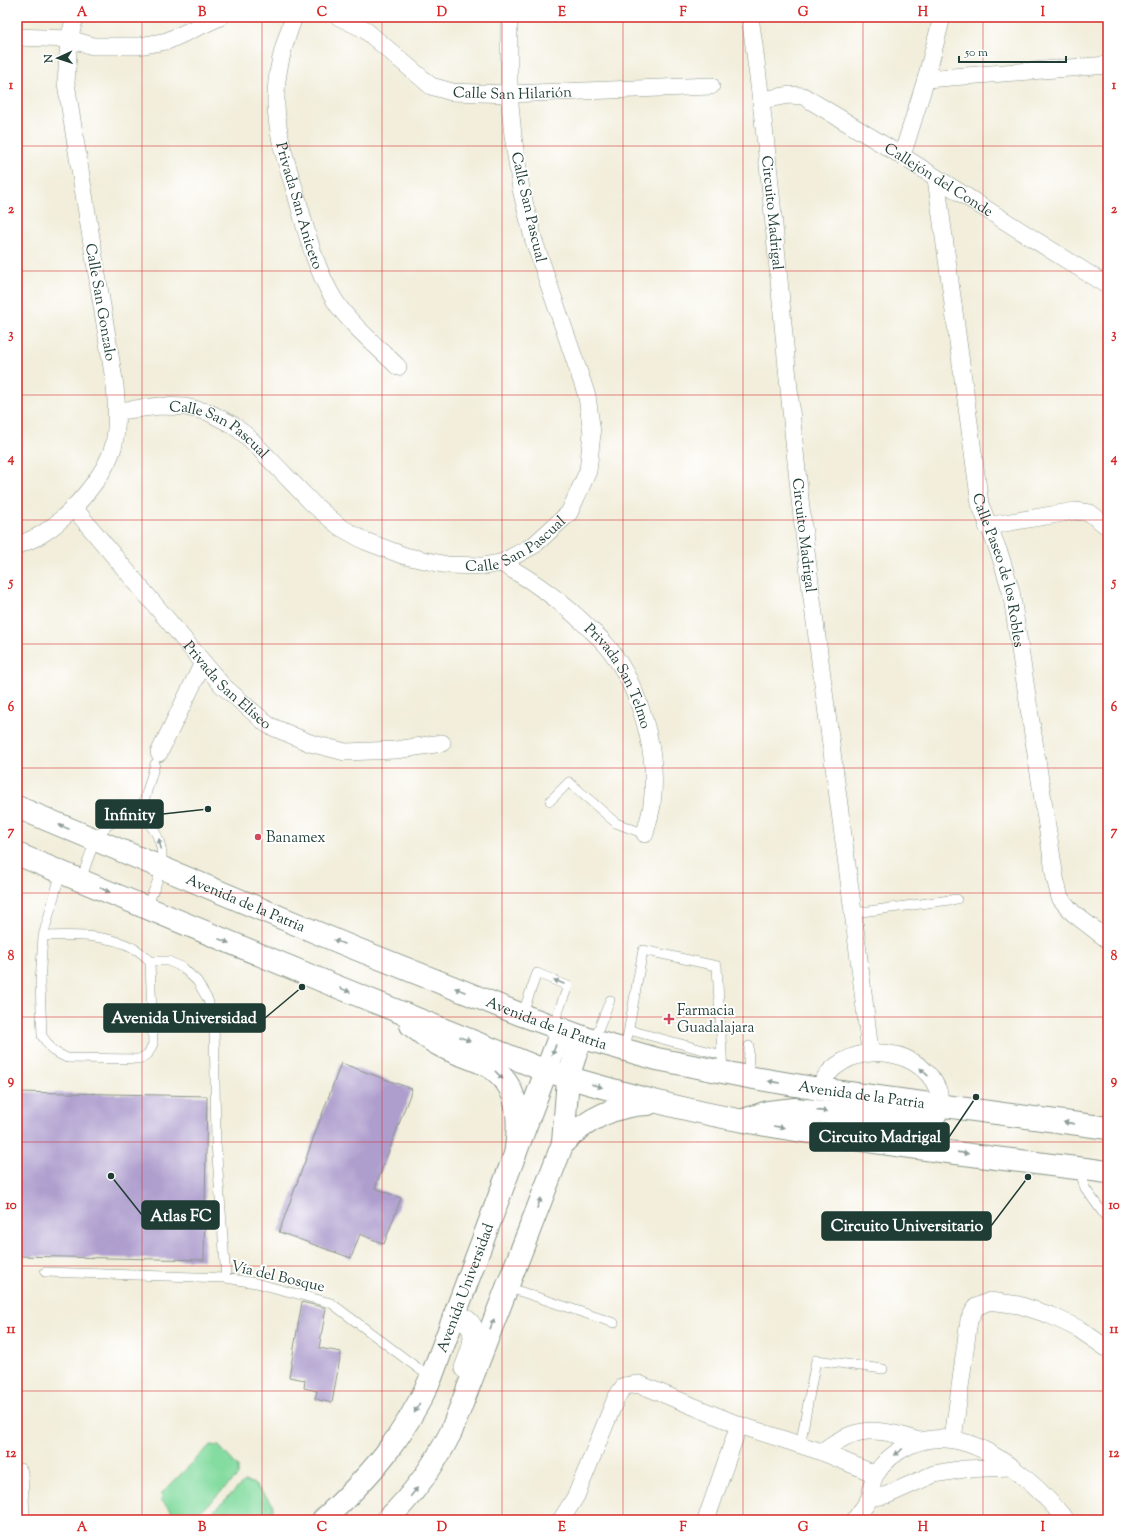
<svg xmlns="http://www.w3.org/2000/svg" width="1125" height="1537" font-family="'Sorts Mill Goudy',serif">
<rect width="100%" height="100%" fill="#fff"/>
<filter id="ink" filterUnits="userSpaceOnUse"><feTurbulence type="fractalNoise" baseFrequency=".025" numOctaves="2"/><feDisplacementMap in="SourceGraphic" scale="8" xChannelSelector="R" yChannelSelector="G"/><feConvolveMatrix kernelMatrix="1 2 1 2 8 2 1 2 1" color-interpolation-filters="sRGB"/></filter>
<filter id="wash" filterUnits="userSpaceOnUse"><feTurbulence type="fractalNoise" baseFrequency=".012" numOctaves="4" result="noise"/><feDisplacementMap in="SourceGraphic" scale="16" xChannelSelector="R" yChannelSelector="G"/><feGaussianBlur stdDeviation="0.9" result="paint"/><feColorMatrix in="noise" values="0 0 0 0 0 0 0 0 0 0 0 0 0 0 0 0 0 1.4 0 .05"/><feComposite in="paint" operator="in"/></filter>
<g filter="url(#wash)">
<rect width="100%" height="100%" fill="#f2eedb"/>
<!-- green -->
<path fill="#84dca0" stroke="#528c6a" d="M 210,1445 L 219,1446 L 238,1467 L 238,1476 L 191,1520 L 180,1520 L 161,1500 L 162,1493 Z
M 244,1482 L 253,1483 L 273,1504 L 273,1512 L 264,1520 L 204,1520 Z"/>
<g id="blocks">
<!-- building -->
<path fill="#ae9ece" d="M 341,1063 L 412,1089 L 375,1188 L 401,1198 L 384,1244 L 360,1234 L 351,1258 L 279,1232 Z
M 17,1092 L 207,1096 L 204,1260 L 17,1256 Z
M 302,1302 L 326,1308 L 319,1348 L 341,1352 L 332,1403 L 315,1399 L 317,1391 L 304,1388 L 305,1380 L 289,1377 Z"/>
</g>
</g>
<g filter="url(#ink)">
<use href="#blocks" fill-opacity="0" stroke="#889688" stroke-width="1"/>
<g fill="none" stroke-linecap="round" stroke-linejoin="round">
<!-- service casing -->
<g stroke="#889688" stroke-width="10">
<path id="service" d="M 550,801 L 569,782 L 616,823 L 645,834
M 139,818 L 155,764
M 81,880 C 86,867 93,839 103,830 C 135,797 168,830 161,868 C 159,881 151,896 146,908
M 854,913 L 957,899
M 43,936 C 71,935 110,934 135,949 C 141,952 145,957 150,961 L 153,1044 L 148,1054 L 139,1059 L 67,1058 L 53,1051 L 42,1036 L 40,983 L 43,936 L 61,872
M 150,961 L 168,961 L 182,967 L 197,981 L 208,1000 L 214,1020 L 216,1143 L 226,1278
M 522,1015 L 537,973 L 568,986 L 553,1026
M 629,1030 L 722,1055
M 594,1041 L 610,1000
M 625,1050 L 643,950 L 717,966 L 723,1072
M 748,1077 L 749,1046
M 1079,1169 L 1085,1188 L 1105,1216 L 1108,1216
M 45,1272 L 226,1278 L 256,1283 L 331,1303 L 431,1378
M 507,1287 L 614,1323
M 800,1446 L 816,1360 L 883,1369"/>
</g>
<!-- minor casing -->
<g stroke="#889688" stroke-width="18">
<g id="minor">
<path id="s1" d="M 294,17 C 283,46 275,74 276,105 C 277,135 287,165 296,194 C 306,230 315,269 335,301 C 350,324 379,348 398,367"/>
<path id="s2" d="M 339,17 L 364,29 L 431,86 L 452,92 L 509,94 L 711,86"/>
<path id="s3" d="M 750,17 C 774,183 783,351 802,517 C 823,696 850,873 870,1052"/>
<path d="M 17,37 L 69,39 L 93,46 L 139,46 L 167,41 L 220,17"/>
<path d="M 926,79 L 1108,65"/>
<path id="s4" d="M 762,100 L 789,95 L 803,96 L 902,156 L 1108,286"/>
<path d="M 902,156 L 926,79 L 942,17"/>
<path id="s5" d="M 936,178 L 980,504 L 1000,555 L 1011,591 L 1055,878 L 1060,898 L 1073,913 L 1108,940"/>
<path id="s6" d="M 118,411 L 160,406 L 185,407 L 208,412 L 233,425 L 248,437 L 313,504 L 340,527 L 365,541 L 405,556 L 447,565 L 483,566 L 501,563 L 534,545 L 569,513 L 588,471 L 592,433 L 587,396 L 533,238 L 521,189 L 513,136 L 509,94 L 509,17"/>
<path id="s7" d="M 73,507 L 222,685 L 268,725 L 310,743 L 345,752 L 396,750 L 442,743"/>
<path d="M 987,526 L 1075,511 L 1090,513 L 1108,527"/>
<path d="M 17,546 C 25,542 34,539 42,534 C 69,517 106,476 114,444 C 118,424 117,406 115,386 L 66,83 L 69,39 L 75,17"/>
<path id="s8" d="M 501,563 C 534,581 564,603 591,630 C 597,635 603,641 608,647 C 640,688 659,752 652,804 C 651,814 647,824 645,834"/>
<path d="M 159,753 L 203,663"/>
<path d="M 819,1089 C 838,1040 918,1041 938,1090 C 940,1094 939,1101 940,1106"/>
<path d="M 953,1439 L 969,1320 L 976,1307 L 990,1301 L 1019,1305 L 1050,1315 L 1079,1329 L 1108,1349"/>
<path d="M 822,1452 C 856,1424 880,1428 919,1441"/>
<path d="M 19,1472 L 21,1520"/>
<path d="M 870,1498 L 887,1495 L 934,1474 L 964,1469 L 1011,1467"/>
<path d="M 561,1520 L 576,1496 L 616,1398 L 624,1386 L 639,1384 L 739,1425 L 822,1452 L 875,1474"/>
<path d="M 706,1520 L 739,1425"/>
<path d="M 855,1520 C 859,1512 867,1505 870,1497 C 872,1490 871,1481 876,1474 C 884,1461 897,1451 910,1445 C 968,1419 1032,1479 1066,1520"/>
</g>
</g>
<!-- tertiary casing -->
<g stroke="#889688" stroke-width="22">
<path id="tertiary" d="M 455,1315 C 484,1324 473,1348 465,1368"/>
</g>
<!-- secondary casing -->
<g stroke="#889688" stroke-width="24">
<g id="secondary">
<path id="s9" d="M 323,1520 C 372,1474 402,1440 431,1378 L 562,1029"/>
<path d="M 387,1520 C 414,1494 434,1466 451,1432 L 563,1143 L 568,1078 L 581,1037"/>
</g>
</g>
<!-- primary casing -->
<g stroke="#889688" stroke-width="24">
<g id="primary">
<path id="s10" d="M 17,807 L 344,944 L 522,1015 L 594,1041 L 657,1059 L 748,1077 L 819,1089 L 1108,1128"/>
<path d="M 17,854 L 328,983 L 546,1071 C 615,1091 684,1111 755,1123 C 872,1144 990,1157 1108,1172"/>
<path d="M 411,1025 C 420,1032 429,1040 439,1045 C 455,1054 474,1058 490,1067 C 521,1086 520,1124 515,1155"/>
<path d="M 747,1119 L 768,1112 L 795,1109 L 922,1122 L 935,1115 L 940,1106"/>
<path d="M 563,1143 C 586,1120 614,1105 648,1104"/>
</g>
</g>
<!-- service -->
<use href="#service" stroke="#fff" stroke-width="9"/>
<!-- minor -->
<use href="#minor" stroke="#fff" stroke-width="17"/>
<!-- tertiary -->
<use href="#tertiary" stroke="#fff" stroke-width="21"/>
<!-- secondary -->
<use href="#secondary" stroke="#fff" stroke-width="22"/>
<!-- primary -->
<use href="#primary" stroke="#fff" stroke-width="22"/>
</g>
<!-- one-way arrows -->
<defs><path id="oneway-solid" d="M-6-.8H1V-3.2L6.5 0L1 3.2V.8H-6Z"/></defs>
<g fill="#8f9e9a">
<use href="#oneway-solid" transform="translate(64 827) rotate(-158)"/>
<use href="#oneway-solid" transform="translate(160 844) rotate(-102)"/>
<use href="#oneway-solid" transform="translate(105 890) rotate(24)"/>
<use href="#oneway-solid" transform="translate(224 941) rotate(22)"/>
<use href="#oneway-solid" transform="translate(339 942) rotate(-158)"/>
<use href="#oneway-solid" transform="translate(559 982) rotate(-157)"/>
<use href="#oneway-solid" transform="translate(345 990) rotate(22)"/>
<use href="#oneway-solid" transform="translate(460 990) rotate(-158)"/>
<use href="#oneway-solid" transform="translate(465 1039) rotate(22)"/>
<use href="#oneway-solid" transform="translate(554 1050) rotate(110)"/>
<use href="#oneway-solid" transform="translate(924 1072) rotate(-137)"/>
<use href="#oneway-solid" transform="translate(499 1075) rotate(46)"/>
<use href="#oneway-solid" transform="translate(774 1082) rotate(-171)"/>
<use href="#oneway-solid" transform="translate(597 1086) rotate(16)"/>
<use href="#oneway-solid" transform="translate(822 1111) rotate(6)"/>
<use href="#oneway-solid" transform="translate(1069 1123) rotate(-172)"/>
<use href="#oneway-solid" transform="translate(779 1127) rotate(9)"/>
<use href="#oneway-solid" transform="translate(963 1153) rotate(8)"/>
<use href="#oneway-solid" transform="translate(539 1203) rotate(-69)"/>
<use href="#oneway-solid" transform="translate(492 1324) rotate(-69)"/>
<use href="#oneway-solid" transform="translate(417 1408) rotate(119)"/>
<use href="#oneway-solid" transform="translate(898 1452) rotate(146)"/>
<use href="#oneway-solid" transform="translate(414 1492) rotate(-51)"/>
</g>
</g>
<!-- grid -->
<path fill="none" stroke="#d62828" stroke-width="1" stroke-opacity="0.55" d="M 142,17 L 142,1520M 262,17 L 262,1520M 382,17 L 382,1520M 502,17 L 502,1520M 623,17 L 623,1520M 743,17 L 743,1520M 863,17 L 863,1520M 983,17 L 983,1520M 17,146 L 1108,146M 17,271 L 1108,271M 17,395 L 1108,395M 17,520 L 1108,520M 17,644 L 1108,644M 17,768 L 1108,768M 17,893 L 1108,893M 17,1017 L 1108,1017M 17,1142 L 1108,1142M 17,1266 L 1108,1266M 17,1391 L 1108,1391"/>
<!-- markers -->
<g fill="#d1495b" stroke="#fff" stroke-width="1.5">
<circle cx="258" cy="837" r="4"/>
<path d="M667 1013h4v4h4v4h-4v4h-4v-4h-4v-4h4z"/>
</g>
<g text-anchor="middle" stroke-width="4" stroke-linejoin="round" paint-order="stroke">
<!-- street labels -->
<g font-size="15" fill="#1f3d34" stroke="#fff">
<text dy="5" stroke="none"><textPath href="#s2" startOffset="198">Calle San Hilarión</textPath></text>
<text dy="5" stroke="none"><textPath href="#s4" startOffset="201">Callejón del Conde</textPath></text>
<text dy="5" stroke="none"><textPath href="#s1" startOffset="194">Privada San Aniceto</textPath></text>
<text transform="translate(529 207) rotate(77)" y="5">Calle San Pascual</text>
<text dy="5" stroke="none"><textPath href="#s3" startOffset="197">Circuito Madrigal</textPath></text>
<text transform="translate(101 302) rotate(80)" y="5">Calle San Gonzalo</text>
<text dy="5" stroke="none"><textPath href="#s6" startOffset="108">Calle San Pascual</textPath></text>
<text dy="5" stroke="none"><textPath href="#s3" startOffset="521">Circuito Madrigal</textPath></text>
<text dy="5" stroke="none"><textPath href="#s6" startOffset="456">Calle San Pascual</textPath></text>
<text dy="5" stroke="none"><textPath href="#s5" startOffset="398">Calle Paseo de los Robles</textPath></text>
<text dy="5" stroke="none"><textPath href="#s8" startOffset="167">Privada San Telmo</textPath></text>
<text dy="5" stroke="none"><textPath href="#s7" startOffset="236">Privada San Elíseo</textPath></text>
<text dy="5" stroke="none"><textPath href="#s10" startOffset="248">Avenida de la Patria</textPath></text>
<text dy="5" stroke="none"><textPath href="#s10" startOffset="572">Avenida de la Patria</textPath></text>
<text dy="5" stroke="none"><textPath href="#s10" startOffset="896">Avenida de la Patria</textPath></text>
<text transform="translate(278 1276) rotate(13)" y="5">Vía del Bosque</text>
<text dy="5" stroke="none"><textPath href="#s9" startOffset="276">Avenida Universidad</textPath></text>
</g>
<!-- poi labels -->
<g font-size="15" fill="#1f3d34" stroke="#fff" text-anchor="start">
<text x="266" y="842">Banamex</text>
<text x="677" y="1015">Farmacia<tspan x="677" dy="17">Guadalajara</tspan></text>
</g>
</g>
<!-- callouts -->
<path fill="none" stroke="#1f3d34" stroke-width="1.5" d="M208 809L163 814M302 987L265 1018M976 1097L949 1137M111 1176L142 1215M1028 1177L991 1226"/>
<g fill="#1f3d34" stroke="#fff" stroke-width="1.5">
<circle cx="208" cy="809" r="4"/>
<circle cx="302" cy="987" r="4"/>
<circle cx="976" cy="1097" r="4"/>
<circle cx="111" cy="1176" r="4"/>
<circle cx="1028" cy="1177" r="4"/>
</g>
<g fill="#1f3d34" stroke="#1f3d34" stroke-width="1.5">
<rect x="96" y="800" width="67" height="28" rx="4"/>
<rect x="104" y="1004" width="161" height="28" rx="4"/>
<rect x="810" y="1123" width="139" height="28" rx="4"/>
<rect x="142" y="1201" width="77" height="28" rx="4"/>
<rect x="822" y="1212" width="169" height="28" rx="4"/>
</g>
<g font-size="16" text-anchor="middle" font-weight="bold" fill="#fff">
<text x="130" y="820">Infinity</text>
<text x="184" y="1023">Avenida Universidad</text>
<text x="880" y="1142">Circuito Madrigal</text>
<text x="181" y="1221">Atlas FC</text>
<text x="907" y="1231">Circuito Universitario</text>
</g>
<!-- margin -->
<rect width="1125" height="1537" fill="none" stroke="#fff" stroke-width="44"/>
<!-- north arrow -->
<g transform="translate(58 58) rotate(267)" stroke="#ffffff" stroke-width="3" paint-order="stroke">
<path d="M0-3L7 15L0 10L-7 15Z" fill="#1f3d34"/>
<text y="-6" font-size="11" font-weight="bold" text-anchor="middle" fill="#1f3d34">N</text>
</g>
<!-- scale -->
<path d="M959 56v6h107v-6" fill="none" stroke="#1f3d34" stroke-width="2"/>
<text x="965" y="56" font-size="12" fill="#1f3d34" stroke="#ffffff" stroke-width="3" paint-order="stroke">50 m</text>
<rect x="22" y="22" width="1081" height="1493" fill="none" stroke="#d62828" stroke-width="1.5"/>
<g font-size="13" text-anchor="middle" font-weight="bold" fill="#d62828">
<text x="82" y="16">A</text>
<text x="202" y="16">B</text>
<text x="322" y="16">C</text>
<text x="442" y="16">D</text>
<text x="562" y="16">E</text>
<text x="683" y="16">F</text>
<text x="803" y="16">G</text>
<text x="923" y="16">H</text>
<text x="1043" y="16">I</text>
<text x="11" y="89">1</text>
<text x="1114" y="89">1</text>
<text x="11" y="213">2</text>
<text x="1114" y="213">2</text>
<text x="11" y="338">3</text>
<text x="1114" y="338">3</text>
<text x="11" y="462">4</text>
<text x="1114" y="462">4</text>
<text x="11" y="586">5</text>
<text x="1114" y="586">5</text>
<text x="11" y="711">6</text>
<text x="1114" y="711">6</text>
<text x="11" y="835">7</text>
<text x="1114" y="835">7</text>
<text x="11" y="960">8</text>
<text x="1114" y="960">8</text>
<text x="11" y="1084">9</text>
<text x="1114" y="1084">9</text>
<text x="11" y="1209">10</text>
<text x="1114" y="1209">10</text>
<text x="11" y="1333">11</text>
<text x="1114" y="1333">11</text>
<text x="11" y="1457">12</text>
<text x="1114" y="1457">12</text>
<text x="82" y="1531">A</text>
<text x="202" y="1531">B</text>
<text x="322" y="1531">C</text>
<text x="442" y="1531">D</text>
<text x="562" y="1531">E</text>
<text x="683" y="1531">F</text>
<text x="803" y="1531">G</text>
<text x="923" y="1531">H</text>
<text x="1043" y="1531">I</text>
</g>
</svg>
